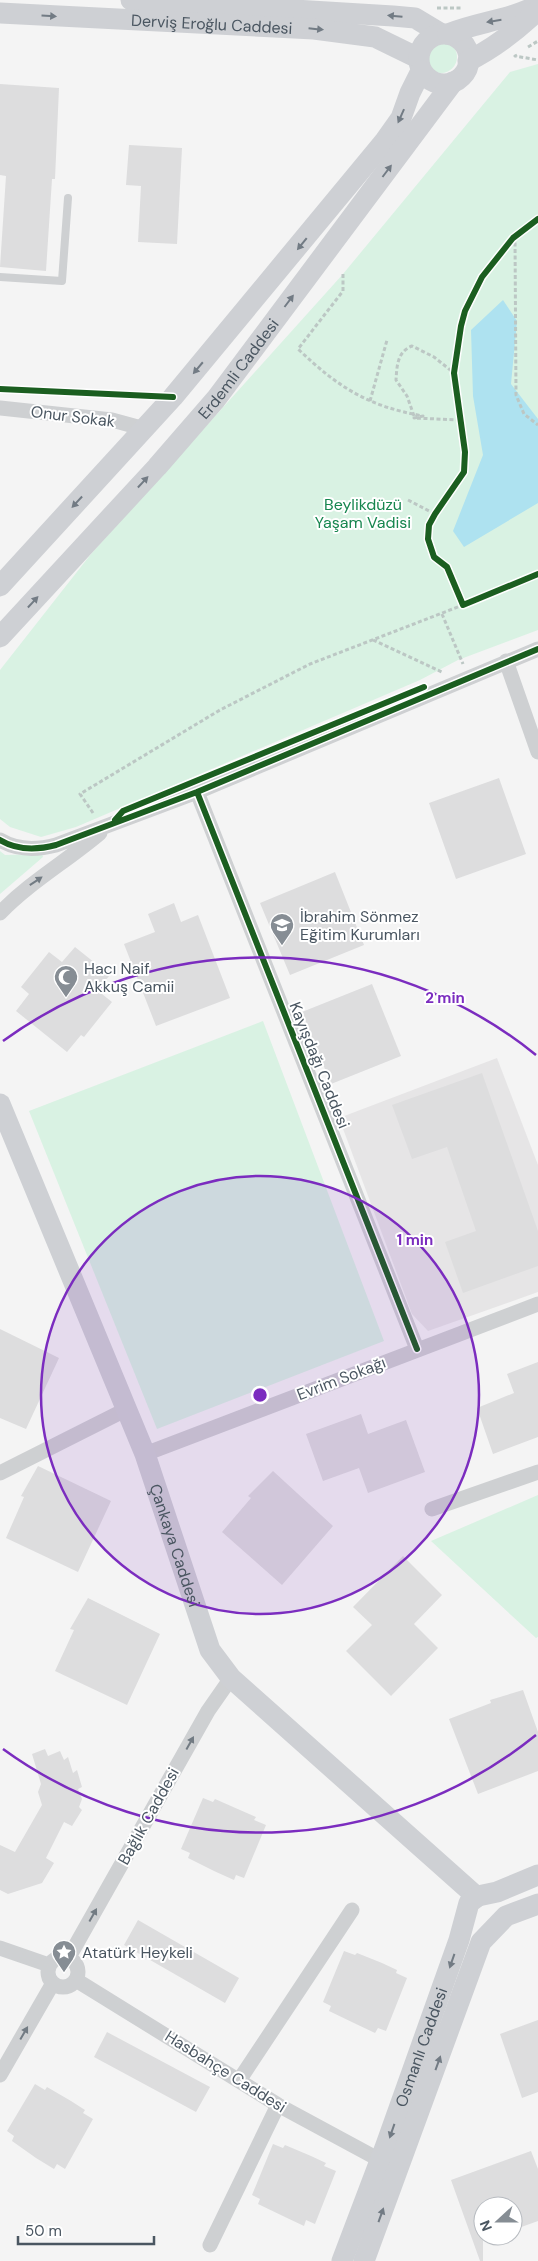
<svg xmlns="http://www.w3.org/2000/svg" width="538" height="2261" font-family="'DM Sans',sans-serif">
<rect width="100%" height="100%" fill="#f4f4f4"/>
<!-- education -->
<path fill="#e6e5e6" d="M 497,1058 L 538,1165 L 538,1292 L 428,1331 L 412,1314 L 339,1118 Z"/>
<!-- green -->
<path fill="#d9f2e3" d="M425 57a16 16 0 1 1 32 0a16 16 0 1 1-32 0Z
M 538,64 L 538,630 L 458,660 L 420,680 L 76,827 L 41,837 L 10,827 L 0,819 L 0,670 L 91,554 L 343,274 L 510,72 Z
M 0,851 L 5,855 L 42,854 L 43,857 L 0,894 Z
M 263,1021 L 384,1341 L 157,1429 L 29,1111 Z
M 538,1495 L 538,1637 L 536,1638 L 431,1541 Z"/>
<!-- water -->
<path fill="#aee2f0" d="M 503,300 L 517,321 L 511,384 L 538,419 L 538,503 L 464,547 L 453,531 L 483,455 L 473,396 L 471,330 Z"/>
<!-- building -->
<path fill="#ddddde" d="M 0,84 L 59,88 L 55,179 L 52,179 L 46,271 L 0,267 L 6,176 L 0,175 Z
M 129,145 L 182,148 L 177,244 L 138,242 L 141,186 L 126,185 Z
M 499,778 L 526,854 L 456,879 L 429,803 Z
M 335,872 L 364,945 L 290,975 L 260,903 Z
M 174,903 L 181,922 L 198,915 L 230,998 L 156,1026 L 124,944 L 155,932 L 148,914 Z
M 75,947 L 110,975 L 97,990 L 112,1002 L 84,1037 L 81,1035 L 67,1052 L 16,1011 L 29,994 L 21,987 L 49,952 L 62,962 Z
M 372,984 L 401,1056 L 331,1084 L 302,1012 Z
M 482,1073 L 538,1231 L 538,1266 L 463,1293 L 445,1242 L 476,1231 L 447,1147 L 412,1159 L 392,1105 Z
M 0,1329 L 59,1358 L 26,1429 L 0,1418 Z
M 538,1362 L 538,1437 L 493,1454 L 477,1408 L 514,1393 L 507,1374 Z
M 361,1414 L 368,1434 L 406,1420 L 425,1472 L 368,1493 L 359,1468 L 323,1481 L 306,1434 Z
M 38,1466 L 111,1501 L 78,1572 L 6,1538 L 24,1497 L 21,1496 Z
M 273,1471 L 333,1526 L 282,1585 L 222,1532 L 251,1498 L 248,1496 Z
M 403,1556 L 442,1595 L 414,1624 L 438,1648 L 391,1696 L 346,1651 L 372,1625 L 353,1607 Z
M 88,1598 L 160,1634 L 127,1705 L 55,1671 L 74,1630 L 70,1629 Z
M 523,1690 L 538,1732 L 538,1771 L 478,1794 L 449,1719 L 491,1703 L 490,1700 Z
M 45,1749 L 48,1756 L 60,1751 L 64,1760 L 68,1757 L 73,1773 L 77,1770 L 82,1787 L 78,1789 L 82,1799 L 79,1807 L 82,1810 L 72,1826 L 64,1822 L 46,1858 L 54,1863 L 42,1883 L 8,1894 L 0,1890 L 0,1845 L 15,1852 L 42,1805 L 38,1792 L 41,1784 L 32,1754 Z
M 203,1798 L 213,1802 L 215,1799 L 240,1810 L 256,1817 L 254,1820 L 266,1825 L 244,1878 L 236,1875 L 234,1880 L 214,1871 L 188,1858 L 190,1853 L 181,1849 Z
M 138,1920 L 239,1978 L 225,2003 L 124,1945 Z
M 344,1951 L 355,1955 L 357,1953 L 382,1963 L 397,1970 L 396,1973 L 407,1978 L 386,2031 L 378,2028 L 375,2033 L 356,2024 L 329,2011 L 331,2006 L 323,2002 Z
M 538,2020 L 538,2092 L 522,2098 L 500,2034 Z
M 107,2032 L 210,2087 L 196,2112 L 94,2057 Z
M 35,2084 L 45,2090 L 47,2087 L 71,2101 L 85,2110 L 83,2113 L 93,2119 L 65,2169 L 57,2164 L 54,2169 L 36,2158 L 12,2141 L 14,2136 L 7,2131 Z
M 273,2144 L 283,2148 L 285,2145 L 311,2156 L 326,2163 L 324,2166 L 336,2171 L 315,2224 L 306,2220 L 304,2226 L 285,2217 L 258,2204 L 260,2199 L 252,2195 Z
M 531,2151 L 538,2169 L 538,2221 L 513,2230 L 513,2206 L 483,2206 L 483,2261 L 480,2261 L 451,2180 Z"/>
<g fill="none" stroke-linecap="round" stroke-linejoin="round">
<!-- path -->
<path stroke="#bcc7c4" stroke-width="3" stroke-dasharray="4 2.5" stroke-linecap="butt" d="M 437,8 L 461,8
M 528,47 L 538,41
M 517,55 L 515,56 L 538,60
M 515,236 L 516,395 L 524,414 L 538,425
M 343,274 L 343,291 L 298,349 C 338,387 367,406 423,416 L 414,418 L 460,420
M 370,401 L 387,340
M 414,416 L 407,396 L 396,380 C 397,366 397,352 412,346 L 434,357 L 454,373
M 408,500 L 435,514
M 442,614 L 463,664
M 373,640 L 442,672
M 93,813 L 80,794 L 220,710 L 310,664 L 463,605"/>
<!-- service -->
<path stroke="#ced0d2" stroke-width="8" d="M 0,277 L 62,281 L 68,198"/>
<!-- minor -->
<path stroke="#ced0d2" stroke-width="15" d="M 0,408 L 112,420 L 145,429
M 506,661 L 538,752
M 197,792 L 417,1349
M 0,840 C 18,851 37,850 56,845 L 197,792 L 538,649
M 0,913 C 30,882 67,861 100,833
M 145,1454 L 538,1304
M 0,1473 L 127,1409
M 432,1509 L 538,1472
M 0,1948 L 49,1965
M48 1972a15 15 0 1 1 30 0a15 15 0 1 1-30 0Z
M 69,1957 L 208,1711 L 231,1678
M 76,1980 L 278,2105 L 378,2159
M 0,2075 L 53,1983
M 240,2079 L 352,1910
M 210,2245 L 278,2105"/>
<!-- secondary -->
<g stroke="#ced0d4" stroke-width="21">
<path d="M 131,0 L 393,16 L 415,18 L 440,33"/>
<path id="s1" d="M 0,13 L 314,29 L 375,37 L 418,58"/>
<circle cx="444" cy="59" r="25"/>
<path d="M 448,34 C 478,22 510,20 538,5"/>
<path d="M 468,61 C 494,48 516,31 537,11"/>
<path d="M 0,586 L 173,397 L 384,142 L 401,118 L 410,93 L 421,71"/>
<path id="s2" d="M 0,637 L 157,467 L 216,399 L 453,82"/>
<path id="s3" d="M 0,1104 L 145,1454 L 210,1650 L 231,1678 L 477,1897"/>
<path id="s4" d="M 342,2261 L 386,2145 L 459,1940 L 469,1903 L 478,1896 L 497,1892 L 538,1875"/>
<path d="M 364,2261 L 481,1942 L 506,1916 L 538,1904"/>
</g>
<!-- cycleway casing -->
<g stroke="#fff" stroke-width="9">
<path id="cycleway" d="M 538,219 L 513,238 L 482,277 L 465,311 L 461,326 L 454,373 L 465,452 L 464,472 L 435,514 L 429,525 L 428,539 L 434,557 L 447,567 L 463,605 L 538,574
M 0,389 L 173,397
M 197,792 L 417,1349
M 115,820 L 123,811 L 424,687
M 0,840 C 18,851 37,850 56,845 L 197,792 L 538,649"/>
</g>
<!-- cycleway -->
<use href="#cycleway" stroke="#1b5e20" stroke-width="6"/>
</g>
<!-- one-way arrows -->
<defs><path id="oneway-solid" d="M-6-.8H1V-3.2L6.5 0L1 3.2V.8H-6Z" transform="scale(1.25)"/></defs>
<g fill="#727b84">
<use href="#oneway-solid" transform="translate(49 16) rotate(4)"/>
<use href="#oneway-solid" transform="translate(395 16) rotate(-175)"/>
<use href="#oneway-solid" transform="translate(494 21) rotate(171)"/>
<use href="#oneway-solid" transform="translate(316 29) rotate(6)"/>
<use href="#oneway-solid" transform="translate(401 116) rotate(114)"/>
<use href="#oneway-solid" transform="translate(387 171) rotate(-53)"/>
<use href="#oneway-solid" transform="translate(302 244) rotate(129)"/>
<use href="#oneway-solid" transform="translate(289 301) rotate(-53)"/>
<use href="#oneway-solid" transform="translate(198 368) rotate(130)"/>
<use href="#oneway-solid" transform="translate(143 482) rotate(-47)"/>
<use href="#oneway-solid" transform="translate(77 502) rotate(133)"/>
<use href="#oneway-solid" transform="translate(33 602) rotate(-47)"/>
<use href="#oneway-solid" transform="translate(452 1961) rotate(109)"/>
<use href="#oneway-solid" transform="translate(438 2063) rotate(-70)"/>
<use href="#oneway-solid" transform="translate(392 2131) rotate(109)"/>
<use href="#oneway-solid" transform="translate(381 2215) rotate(-70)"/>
</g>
<g fill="#727b83">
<use href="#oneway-solid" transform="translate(36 881) rotate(-34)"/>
<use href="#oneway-solid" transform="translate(190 1743) rotate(-61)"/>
<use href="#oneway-solid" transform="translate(93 1915) rotate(-61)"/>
<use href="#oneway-solid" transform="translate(24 2033) rotate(-60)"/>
</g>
<!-- distance rings -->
<circle cx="260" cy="1395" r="219" fill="#7b2cbf" fill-opacity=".12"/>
<g fill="none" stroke="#7b2cbf" stroke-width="2.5">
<circle cx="260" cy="1395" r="219"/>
<path d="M536 1735A438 438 0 0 1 3 1749M3 1041A438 438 0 0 1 536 1055"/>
</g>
<!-- icons -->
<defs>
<g id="school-pin" transform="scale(1.25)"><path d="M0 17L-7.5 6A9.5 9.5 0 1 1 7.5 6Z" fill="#868d94" stroke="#fff"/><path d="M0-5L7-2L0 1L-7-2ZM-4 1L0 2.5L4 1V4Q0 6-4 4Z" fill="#fff"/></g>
<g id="mosque-pin" transform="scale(1.25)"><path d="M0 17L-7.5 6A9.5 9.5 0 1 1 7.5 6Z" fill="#868d94" stroke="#fff"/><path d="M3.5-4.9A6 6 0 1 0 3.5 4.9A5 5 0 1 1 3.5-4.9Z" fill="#fff"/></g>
<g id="sight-pin" transform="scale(1.25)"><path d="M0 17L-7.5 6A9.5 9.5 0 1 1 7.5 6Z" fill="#868d94" stroke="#fff"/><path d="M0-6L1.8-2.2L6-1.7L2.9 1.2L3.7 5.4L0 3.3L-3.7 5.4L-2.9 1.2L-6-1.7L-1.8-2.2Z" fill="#fff"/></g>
</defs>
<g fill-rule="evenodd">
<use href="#school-pin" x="282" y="925"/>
<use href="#mosque-pin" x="66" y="977"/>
<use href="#sight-pin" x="64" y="1952"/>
</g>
<g text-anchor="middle" stroke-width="4" stroke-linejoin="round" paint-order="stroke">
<!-- street labels -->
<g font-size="16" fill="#4a5661" stroke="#fff">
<text dy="6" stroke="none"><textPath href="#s1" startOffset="212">Derviş Eroğlu Caddesi</textPath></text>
<text dy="6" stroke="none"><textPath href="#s2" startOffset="359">Erdemli Caddesi</textPath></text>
<text transform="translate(73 416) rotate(7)" y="6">Onur Sokak</text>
<text transform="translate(320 1065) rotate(68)" y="6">Kayışdağı Caddesi</text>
<text transform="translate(341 1378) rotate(-21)" y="6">Evrim Sokağı</text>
<text dy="6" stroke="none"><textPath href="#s3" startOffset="475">Çankaya Caddesi</textPath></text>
<text transform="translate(148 1816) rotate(-61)" y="6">Bağlık Caddesi</text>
<text dy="6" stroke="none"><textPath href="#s4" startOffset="228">Osmanlı Caddesi</textPath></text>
<text transform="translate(226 2071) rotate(32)" y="6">Hasbahçe Caddesi</text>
</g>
<!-- park labels -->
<g font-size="16" fill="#17864f" stroke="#fff">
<text x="363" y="510">Beylikdüzü<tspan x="363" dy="18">Yaşam Vadisi</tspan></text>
</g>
<!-- poi labels -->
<g font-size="16" fill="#4a5661" stroke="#fff" text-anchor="start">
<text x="300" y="922">İbrahim Sönmez<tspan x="300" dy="18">Eğitim Kurumları</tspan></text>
<text x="84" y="974">Hacı Naif<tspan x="84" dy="18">Akkuş Camii</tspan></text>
<text x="82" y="1958">Atatürk Heykeli</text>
</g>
</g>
<circle cx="260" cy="1395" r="8" fill="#7b2cbf" stroke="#fff" stroke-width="2.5"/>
<g font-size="15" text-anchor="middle" font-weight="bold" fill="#7b2cbf" stroke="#fff" stroke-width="4" stroke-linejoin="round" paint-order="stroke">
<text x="445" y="1003">2 min</text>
<text x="415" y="1245">1 min</text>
</g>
<!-- north arrow -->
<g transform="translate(498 2221) rotate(249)"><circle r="24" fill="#ffffff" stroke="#b7bbc0"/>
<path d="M0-4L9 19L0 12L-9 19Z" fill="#868d94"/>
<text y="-8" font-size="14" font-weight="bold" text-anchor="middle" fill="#4a5661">N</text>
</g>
<!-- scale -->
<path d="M18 2236v8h136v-8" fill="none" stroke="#4a5661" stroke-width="2.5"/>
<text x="25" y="2236" font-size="15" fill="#4a5661" stroke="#ffffff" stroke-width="4" paint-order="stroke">50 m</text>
</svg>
